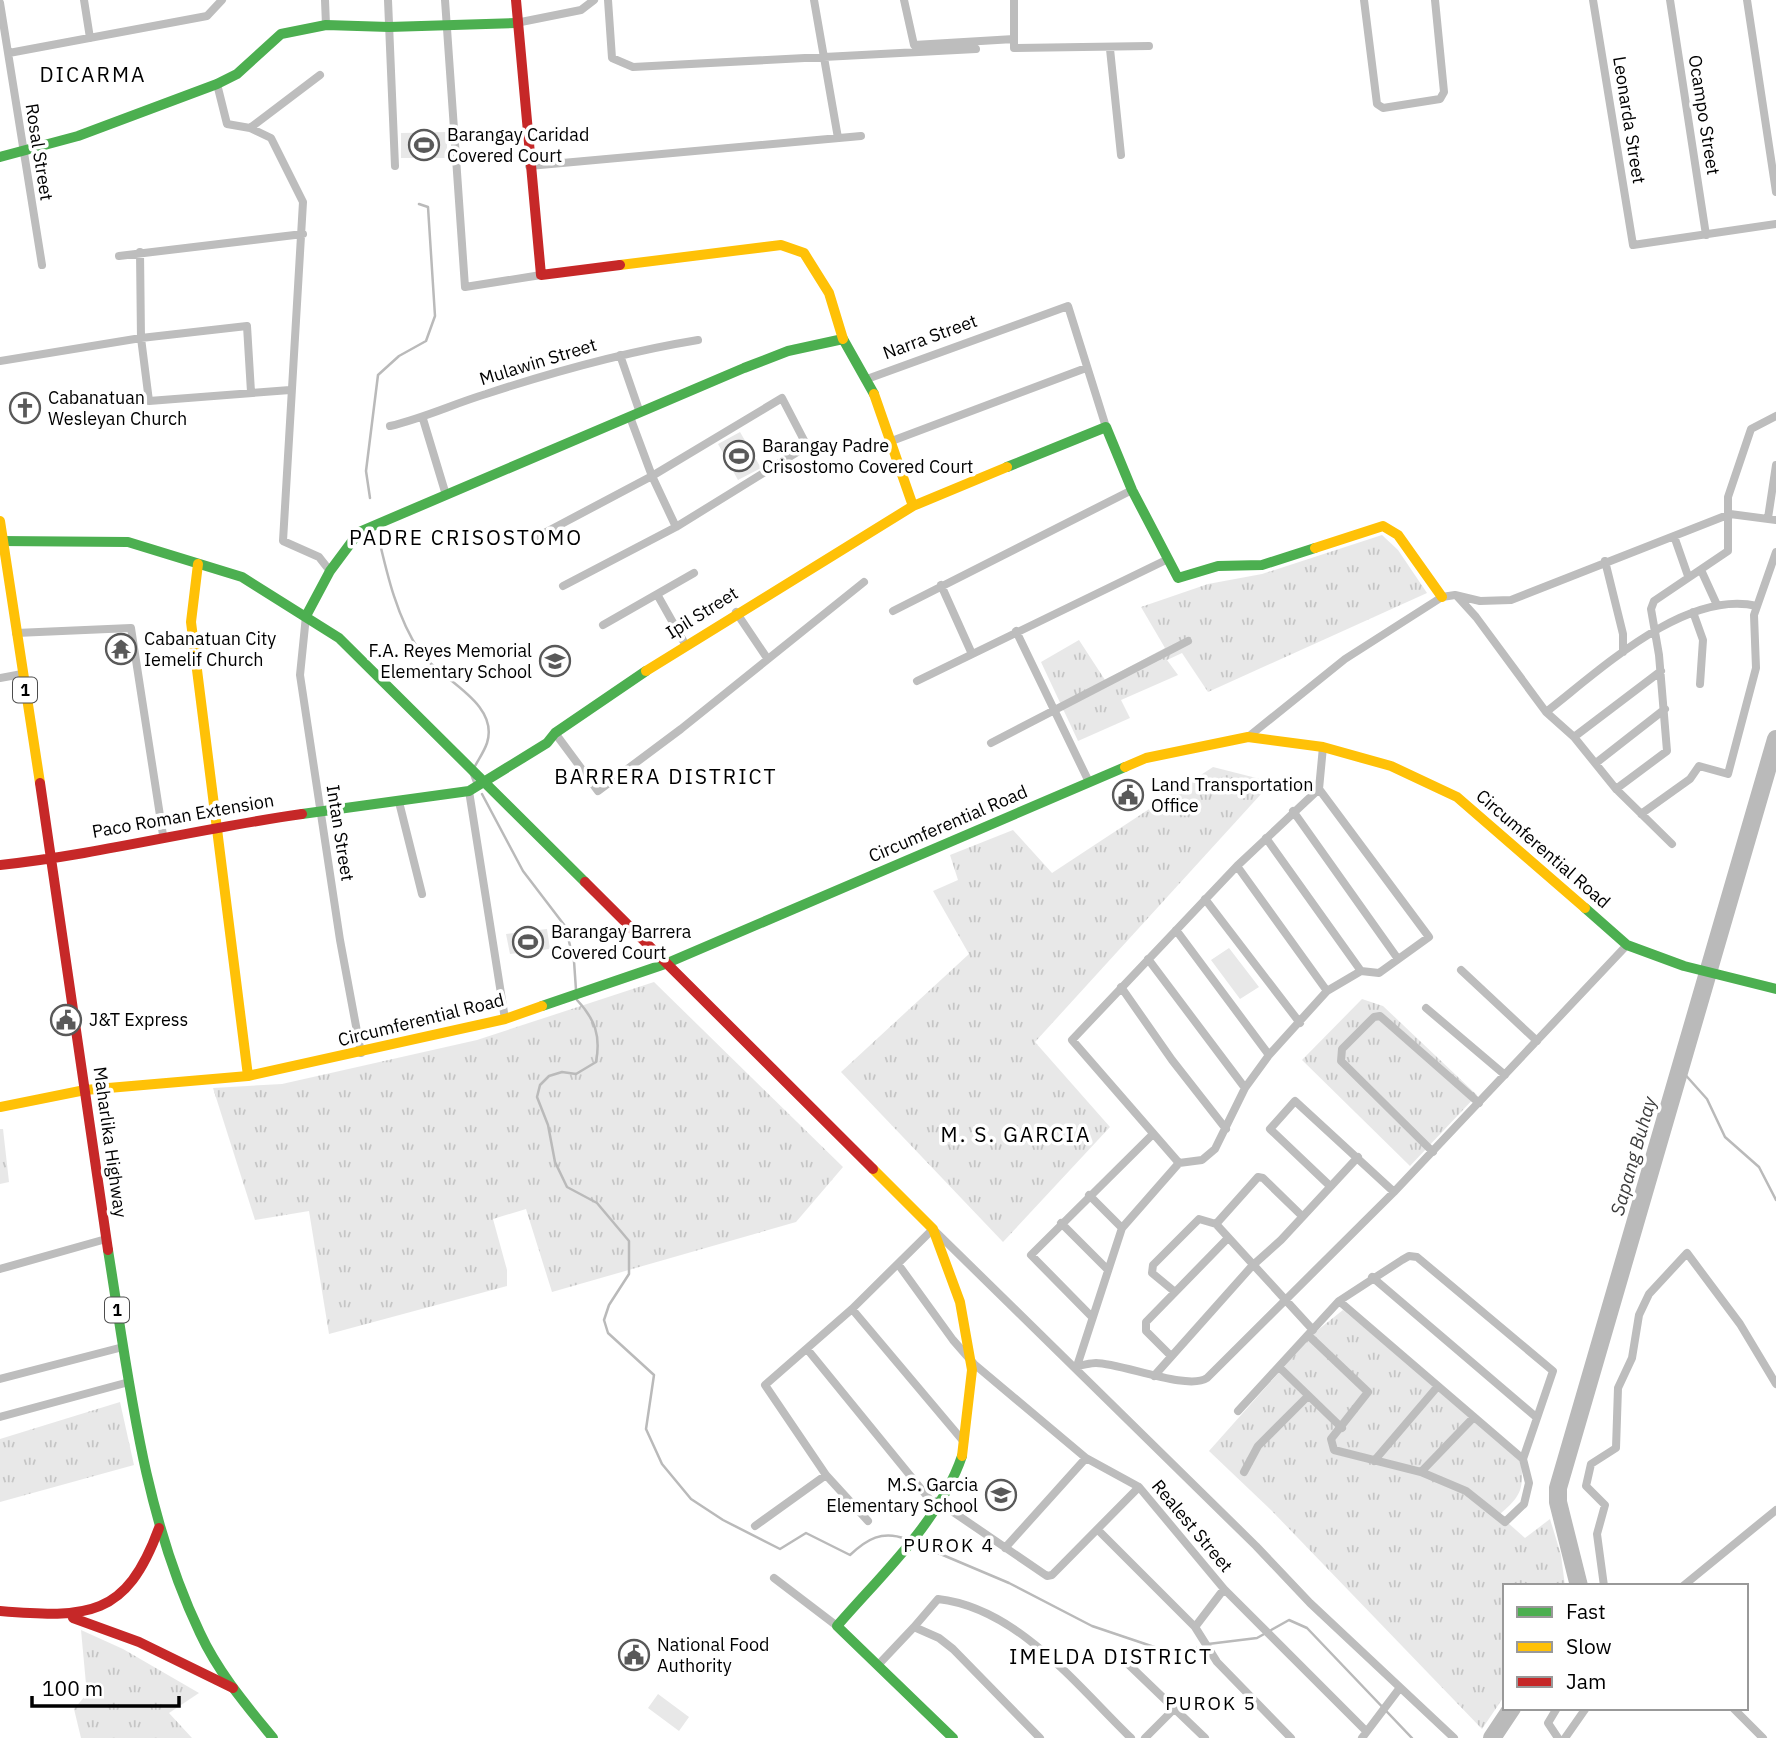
<svg xmlns="http://www.w3.org/2000/svg" width="1776" height="1738" font-family="'IBM Plex Sans',sans-serif">
<defs>
<pattern id="grass-tufts" width="24" height="20" patternUnits="userSpaceOnUse" patternTransform="scale(1.75)"><rect width="24" height="20" fill="#e8e8e8"/><path d="M3 7l-1-3M5 7V3M7 7l1-3M15 17l-1-3M17 17v-4M19 17l1-3" fill="none" stroke="#c5c5c5"/></pattern>
</defs>
<rect width="100%" height="100%" fill="#fff"/>
<!-- grass -->
<path fill="url(#grass-tufts)" d="M 1382,535 L 1398,550 L 1427,593 L 1208,692 L 1182,653 L 1167,660 L 1178,675 L 1121,700 L 1130,718 L 1078,741 L 1041,662 L 1079,640 L 1105,680 L 1165,648 L 1141,607 L 1208,584 L 1262,574 Z
M 1213,767 L 1272,782 L 1035,1042 L 1110,1127 L 1003,1242 L 841,1072 L 969,954 L 933,891 L 958,880 L 950,855 L 1013,830 L 1052,873 Z
M 654,982 L 843,1167 L 796,1222 L 552,1292 L 526,1209 L 493,1219 L 507,1270 L 507,1286 L 329,1334 L 309,1211 L 255,1220 L 213,1088 L 282,1084 L 477,1040 Z
M 1362,999 L 1383,1006 L 1477,1095 L 1410,1166 L 1302,1060 Z
M 0,1129 L 3,1129 L 9,1182 L 0,1184 Z
M 1343,1310 L 1474,1417 L 1521,1461 C 1524,1490 1521,1496 1499,1515 L 1525,1538 L 1550,1519 L 1561,1555 L 1565,1586 L 1505,1586 L 1505,1695 L 1482,1729 L 1271,1510 L 1209,1451 L 1314,1333 Z
M 120,1402 L 134,1465 L 0,1502 L 0,1439 Z
M 81,1630 L 123,1649 L 199,1693 L 169,1713 L 192,1738 L 81,1738 L 74,1709 L 92,1688 L 86,1684 Z"/>
<!-- pitch -->
<path fill="#e8e8e8" d="M 447,132 L 447,158 L 401,158 L 401,133 Z
M 740,432 L 761,468 L 738,480 L 718,444 Z
M 547,929 L 550,949 L 510,954 L 506,934 Z
M 1229,948 L 1259,987 L 1240,999 L 1211,960 Z
M 658,1694 L 689,1717 L 679,1731 L 648,1708 Z"/>
<g fill="none" stroke-linecap="round" stroke-linejoin="round">
<!-- stream -->
<path stroke="#bababa" stroke-width="2.5" d="M 370,498 L 366,471 L 378,375 L 399,356 L 426,341 L 435,316 L 428,207 L 419,204
M 378,535 C 387,574 397,618 420,652 C 439,679 500,702 487,743 C 484,752 478,760 474,768
M 471,774 L 474,782
M 482,794 L 523,871 L 565,926 L 574,961 L 576,990
M 577,1000 C 595,1019 601,1036 596,1062 L 576,1074 L 562,1072 L 549,1076 L 540,1085 L 537,1097 L 548,1125 L 555,1162 L 567,1187 L 597,1203 L 629,1241 L 629,1274 L 609,1305 L 604,1320 L 608,1333 L 654,1375 L 646,1429 L 662,1464 L 691,1499 L 723,1520 L 780,1549 L 806,1533 L 850,1555 C 867,1539 882,1530 906,1539
M 1681,1070 L 1707,1099 L 1725,1137 L 1759,1167 L 1776,1200
M 912,1542 L 1009,1583 L 1092,1626 L 1178,1655 L 1197,1648
M 1208,1644 L 1257,1638 L 1289,1620 L 1307,1628 L 1412,1738"/>
<!-- river -->
<path stroke="#bababa" stroke-width="18" d="M 1579,1586 L 1558,1502 L 1558,1488 L 1776,739
M 1492,1738 L 1512,1708"/>
<!-- street -->
<path stroke="#bdbdbd" stroke-width="8" d="M 84,0 L 90,38
M 325,0 L 326,25
M 388,0 L 395,166
M 445,0 L 465,287 L 541,275
M 608,0 L 612,58 L 633,67 L 976,49
M 814,0 L 838,138
M 904,0 L 914,45 L 1014,39
M 1014,0 L 1014,48 L 1149,46
M 1364,0 L 1377,104 L 1383,108 L 1440,99 L 1444,92 L 1435,0
M 1593,0 L 1633,245 L 1776,224
M 1670,0 L 1706,235
M 1747,0 L 1776,192
M 0,3 L 42,265
M 516,23 L 581,10 L 594,0
M 1110,49 L 1121,155
M 9,53 L 207,16 L 222,0
M 217,84 L 227,124 L 250,128 L 271,138 L 303,202 L 283,541 L 319,557 L 330,571
M 250,128 L 320,75
M 529,166 L 861,136
M 140,252 L 141,338 L 149,401 L 290,390
M 119,256 L 303,234
M 620,355 L 639,410
M 0,361 L 141,338 L 247,326 L 251,392
M 867,379 L 1068,306 L 1106,427
M 630,417 L 652,476 L 676,527
M 423,419 L 446,495
M 390,426 C 424,418 453,404 486,394 C 556,371 625,352 698,340
M 889,442 L 1086,368
M 1768,518 L 1776,465
M 1674,536 L 1688,576
M 533,539 L 652,476 L 782,398 L 807,446 L 676,527 L 563,586
M 1605,561 L 1623,634 L 1623,652
M 1701,570 L 1717,605
M 941,585 L 972,654
M 658,596 L 685,644
M 1457,596 L 1476,617 L 1546,712 L 1574,737 L 1616,789 L 1672,844
M 893,611 L 1132,490
M 736,612 L 767,658
M 1693,612 L 1703,640 L 1700,684
M 306,616 L 300,675 L 340,940 L 361,1053
M 603,625 L 694,573
M 1016,631 L 1089,782
M 16,633 L 131,628 L 163,835
M 0,678 L 22,674
M 917,681 L 1166,560
M 1546,712 C 1599,671 1685,589 1757,606
M 555,733 L 598,791 L 681,729 L 864,582
M 1248,737 L 1345,659 L 1442,597 L 1455,595 L 1480,601 L 1511,600 L 1730,514 L 1776,520
M 1574,737 L 1661,671
M 991,743 L 1188,641
M 1596,763 L 1665,709
M 1616,789 L 1667,751 L 1659,655 L 1651,609 L 1654,601 L 1728,551 L 1728,497 L 1751,429 L 1776,416
M 469,791 L 505,1019
M 399,802 L 422,894
M 1293,811 L 1398,959
M 1641,814 L 1690,779 L 1699,766 L 1728,774 L 1756,668 L 1754,615 L 1776,552
M 1266,838 L 1361,971
M 1237,866 L 1327,991
M 1205,899 L 1300,1023
M 1176,930 L 1269,1055
M 1148,959 L 1245,1088
M 1461,970 L 1537,1041
M 1121,987 L 1172,1060 L 1226,1129
M 1426,1008 L 1505,1075
M 1433,1152 L 1341,1061 L 1342,1049 L 1374,1017 L 1380,1016 L 1479,1103
M 1179,1163 L 1072,1040 L 1237,866 L 1319,789
M 1330,1186 L 1270,1129 L 1295,1101 L 1394,1192
M 1089,1195 L 1122,1228
M 1061,1223 L 1107,1269
M 1216,1224 L 1258,1177 L 1263,1178 L 1302,1216
M 898,1264 L 953,1340 L 974,1364 L 1086,1458 L 1139,1487 L 1224,1589 L 1366,1731
M 0,1269 L 106,1239
M 1372,1277 L 1536,1417
M 1175,1292 L 1152,1273 L 1153,1265 L 1199,1219 L 1216,1224 L 1313,1330
M 1339,1301 L 1523,1459
M 852,1309 L 964,1442
M 1092,1317 L 1031,1255 L 1153,1134
M 807,1349 L 935,1506
M 1170,1355 L 1146,1331 L 1146,1322 L 1227,1239
M 1074,1366 C 1082,1366 1089,1363 1096,1363 C 1121,1363 1188,1391 1207,1378 L 1394,1192 L 1627,945
M 1077,1366 L 1122,1228 L 1179,1163 L 1202,1160 L 1215,1149 L 1245,1088 L 1269,1055 L 1327,991 L 1361,971 L 1379,973 L 1429,937 L 1319,789 L 1323,747
M 1279,1367 L 1342,1428
M 1154,1376 L 1252,1266 L 1281,1240 L 1358,1157
M 0,1379 L 123,1347
M 1238,1411 L 1339,1301 L 1402,1260 L 1409,1256 L 1417,1257 L 1553,1371 L 1523,1459 L 1529,1483 L 1524,1504 L 1505,1522 L 1466,1491 L 1421,1472 L 1334,1450 L 1331,1439 L 1368,1392 L 1308,1335
M 0,1417 L 129,1382
M 1374,1461 L 1438,1386
M 1244,1472 L 1258,1446 L 1307,1397
M 1421,1472 L 1474,1417
M 937,1501 L 1047,1576 L 1052,1575 L 1139,1487
M 868,1521 L 826,1475 L 765,1385 L 852,1309 L 933,1229 L 1256,1546 L 1310,1603 L 1454,1738
M 755,1526 L 826,1475
M 1098,1530 L 1195,1627 L 1217,1662 L 1291,1738
M 1005,1548 L 1086,1458
M 774,1578 L 837,1626
M 1604,1586 L 1597,1534 L 1605,1505 L 1586,1486 L 1591,1464 L 1616,1448 L 1618,1388 L 1632,1358 L 1639,1315 L 1649,1294 L 1687,1253 L 1740,1324 L 1776,1384
M 1683,1586 L 1776,1510
M 914,1627 L 938,1599 C 1018,1608 1077,1686 1131,1738
M 1195,1627 L 1224,1589
M 1127,1663 L 1205,1738
M 879,1664 L 914,1627 L 939,1638 L 953,1649 L 1040,1738
M 1557,1708 L 1548,1723 L 1558,1738
M 1733,1708 L 1763,1738
M 1145,1738 L 1175,1708
M 1362,1738 L 1399,1689
M 1565,1738 L 1586,1708"/>
<!-- fast -->
<path stroke="#4caf50" stroke-width="10" d="M 0,157 L 78,136 L 217,84 L 237,74 L 281,34 L 326,25 L 389,27 L 516,23
M 1007,467 L 1106,427 L 1132,490 L 1178,578 L 1218,566 L 1262,565 L 1315,548
M 0,541 L 128,542 L 242,577 L 339,638 L 585,882
M 306,616 L 330,571 L 359,532 L 744,368 L 788,351 L 843,339 L 874,394
M 302,814 L 469,791 L 547,743 L 555,733 L 646,671
M 1585,908 L 1627,945 L 1684,966 L 1776,989
M 542,1006 L 665,964 L 1125,767
M 108,1250 C 129,1380 143,1514 200,1633 C 218,1672 246,1705 273,1738
M 953,1738 L 837,1626 C 881,1575 940,1521 962,1456"/>
<!-- slow -->
<path stroke="#ffc107" stroke-width="10" d="M 620,265 L 781,245 L 804,253 L 829,293 L 843,339
M 874,394 L 913,506
M 0,521 L 40,783
M 1315,548 L 1383,526 L 1398,535 L 1442,597
M 198,564 L 191,622 L 248,1076
M 646,671 L 913,506 L 1007,467
M 1125,767 L 1146,758 L 1248,737 L 1323,747 L 1391,766 L 1457,797 L 1585,908
M 0,1107 L 85,1090 L 248,1076 L 505,1019 L 542,1006
M 873,1169 L 933,1229 L 960,1302 L 972,1370 L 962,1456"/>
<!-- jam -->
<path stroke="#c62828" stroke-width="10" d="M 516,0 L 541,275 L 620,265
M 40,783 L 108,1250
M 0,865 C 101,854 201,828 302,814
M 585,882 L 873,1169
M 0,1611 C 88,1618 126,1618 159,1528
M 73,1618 L 139,1642 L 233,1688"/>
</g>
<!-- icons -->
<defs>
<g id="stadium-ring" transform="scale(1.575)"><circle r="9.5" fill="#fff" stroke="#595959" stroke-width="1.5"/><path d="M0-5a6.5 5 0 1 0 0 10a6.5 5 0 1 0 0-10ZM-3.5-1.8h7v3.6h-7Z" fill="#595959"/></g>
<g id="church-ring" transform="scale(1.575)"><circle r="9.5" fill="#fff" stroke="#595959" stroke-width="1.5"/><path d="M-1.2-6h2.4v3.5h3.3v2.4h-3.3V6h-2.4V-.1h-3.3v-2.4h3.3Z" fill="#595959"/></g>
<g id="temple-ring" transform="scale(1.575)"><circle r="9.5" fill="#fff" stroke="#595959" stroke-width="1.5"/><path d="M0-6L5-2H3V0L6.5 2.5H4V6H1.5V3h-3V6H-4V2.5H-6.5L-3 0V-2H-5Z" fill="#595959"/></g>
<g id="school-ring" transform="scale(1.575)"><circle r="9.5" fill="#fff" stroke="#595959" stroke-width="1.5"/><path d="M0-5L7-2L0 1L-7-2ZM-4 1L0 2.5L4 1V4Q0 6-4 4Z" fill="#595959"/></g>
<g id="civic-ring" transform="scale(1.575)"><circle r="9.5" fill="#fff" stroke="#595959" stroke-width="1.5"/><path d="M-.6-6.5H3V-4.5H.6V-3L4-1V1h2V6H-6V1h2V-1L-.6-3ZM-1.2 2.5V6h2.4V2.5Z" fill="#595959"/></g>
</defs>
<g fill-rule="evenodd">
<use href="#stadium-ring" x="424" y="145"/>
<use href="#church-ring" x="25" y="408"/>
<use href="#stadium-ring" x="739" y="456"/>
<use href="#temple-ring" x="121" y="649"/>
<use href="#school-ring" x="555" y="661"/>
<use href="#civic-ring" x="1128" y="795"/>
<use href="#stadium-ring" x="528" y="942"/>
<use href="#civic-ring" x="66" y="1020"/>
<use href="#school-ring" x="1001" y="1495"/>
<use href="#civic-ring" x="634" y="1655"/>
</g>
<g text-anchor="middle" stroke-width="7" stroke-linejoin="round" paint-order="stroke">
<!-- shield labels -->
<g fill="#fff" stroke="#4c4c4c" stroke-width="2">
<rect x="13" y="677.5" width="24" height="25" rx="5"/>
<rect x="105" y="1297.5" width="24" height="25" rx="5"/>
</g>
<g font-size="16" font-weight="bold" fill="#000">
<text x="25" y="696">1</text>
<text x="117" y="1316">1</text>
</g>
<!-- street labels -->
<g font-size="18" fill="#000" stroke="#fff">
<text transform="translate(1704 115) rotate(81)" y="6">Ocampo Street</text>
<text transform="translate(1629 120) rotate(81)" y="6">Leonarda Street</text>
<text transform="translate(39 152) rotate(81)" y="6">Rosal Street</text>
<text transform="translate(930 337) rotate(-20)" y="6">Narra Street</text>
<text transform="translate(538 362) rotate(-17)" y="6">Mulawin Street</text>
<text transform="translate(702 613) rotate(-32)" y="6">Ipil Street</text>
<text transform="translate(183 816) rotate(-10)" y="6">Paco Roman Extension</text>
<text transform="translate(948 824) rotate(-23)" y="6">Circumferential Road</text>
<text transform="translate(340 833) rotate(81)" y="6">Intan Street</text>
<text transform="translate(1543 849) rotate(41)" y="6">Circumferential Road</text>
<text transform="translate(421 1020) rotate(-14)" y="6">Circumferential Road</text>
<text transform="translate(110 1142) rotate(82)" y="6">Maharlika Highway</text>
<text transform="translate(1192 1526) rotate(50)" y="6">Realest Street</text>
</g>
<!-- poi labels -->
<g font-size="18" fill="#000" stroke="#fff" text-anchor="start">
<text x="447" y="141">Barangay Caridad<tspan x="447" dy="21">Covered Court</tspan></text>
<text x="48" y="404">Cabanatuan<tspan x="48" dy="21">Wesleyan Church</tspan></text>
<text x="762" y="452">Barangay Padre<tspan x="762" dy="21">Crisostomo Covered Court</tspan></text>
<text x="144" y="645">Cabanatuan City<tspan x="144" dy="21">Iemelif Church</tspan></text>
<text x="532" y="657" text-anchor="end">F.A. Reyes Memorial<tspan x="532" dy="21">Elementary School</tspan></text>
<text x="1151" y="791">Land Transportation<tspan x="1151" dy="21">Office</tspan></text>
<text x="551" y="938">Barangay Barrera<tspan x="551" dy="21">Covered Court</tspan></text>
<text x="89" y="1026">J&amp;T Express</text>
<text x="978" y="1491" text-anchor="end">M.S. Garcia<tspan x="978" dy="21">Elementary School</tspan></text>
<text x="657" y="1651">National Food<tspan x="657" dy="21">Authority</tspan></text>
</g>
<!-- water labels -->
<g font-size="19" font-style="italic" fill="#3d3d3d" stroke="#fff">
<text transform="translate(1633 1156) rotate(-74)" y="7">Sapang Buhay</text>
</g>
<!-- neighbourhood labels -->
<g font-size="19" letter-spacing="2" fill="#000" stroke="#fff">
<text x="949" y="1552">PUROK 4</text>
<text x="1211" y="1710">PUROK 5</text>
</g>
<!-- quarter labels -->
<g font-size="21" letter-spacing="2" fill="#000" stroke="#fff">
<text x="93" y="82">DICARMA</text>
<text x="466" y="545">PADRE CRISOSTOMO</text>
<text x="666" y="784">BARRERA DISTRICT</text>
<text x="1016" y="1142">M. S. GARCIA</text>
<text x="1111" y="1664">IMELDA DISTRICT</text>
</g>
</g>
<!-- legend -->
<rect x="1503" y="1584" width="245" height="126" fill="#ffffff" stroke="#999999" stroke-width="2"/>
<rect x="1517" y="1607" width="35" height="10" fill="#4caf50" stroke="#999999" stroke-width="2"/>
<text x="1566" y="1619" font-size="21" fill="#000000">Fast</text>
<rect x="1517" y="1642" width="35" height="10" fill="#ffc107" stroke="#999999" stroke-width="2"/>
<text x="1566" y="1654" font-size="21" fill="#000000">Slow</text>
<rect x="1517" y="1677" width="35" height="10" fill="#c62828" stroke="#999999" stroke-width="2"/>
<text x="1566" y="1689" font-size="21" fill="#000000">Jam</text>
<!-- scale -->
<path d="M32 1696v10h147v-10" fill="none" stroke="#000000" stroke-width="3.5"/>
<text x="42" y="1696" font-size="21" fill="#000000" stroke="#ffffff" stroke-width="5" paint-order="stroke">100 m</text>
</svg>
